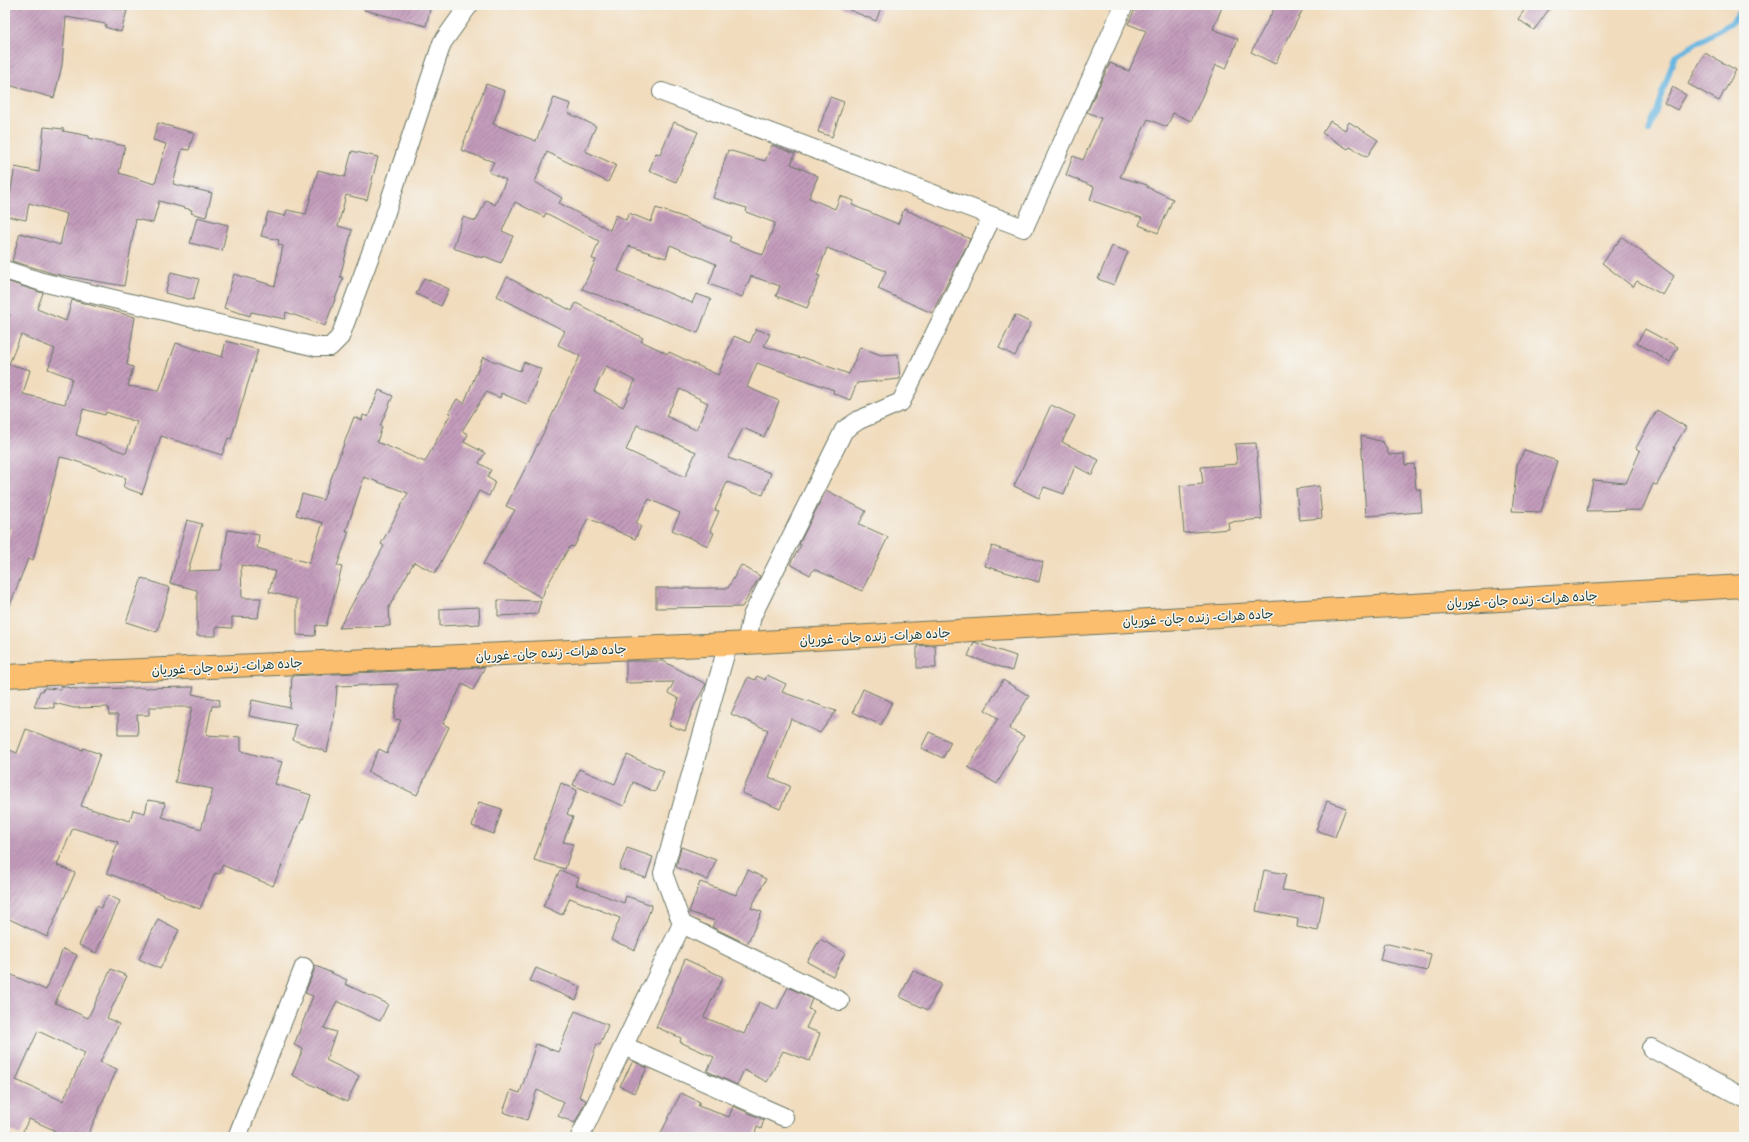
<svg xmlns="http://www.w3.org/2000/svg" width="1749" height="1142" font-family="'Gochi Hand','Playpen Sans Arabic',sans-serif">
<defs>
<pattern id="building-hatch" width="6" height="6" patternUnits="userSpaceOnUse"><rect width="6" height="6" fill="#c39cbb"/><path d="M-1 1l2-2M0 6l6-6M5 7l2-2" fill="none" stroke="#9e8099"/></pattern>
</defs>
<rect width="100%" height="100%" fill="#f6f6f2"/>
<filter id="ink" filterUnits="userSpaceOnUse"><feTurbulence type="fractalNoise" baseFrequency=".025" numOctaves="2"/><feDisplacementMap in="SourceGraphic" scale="8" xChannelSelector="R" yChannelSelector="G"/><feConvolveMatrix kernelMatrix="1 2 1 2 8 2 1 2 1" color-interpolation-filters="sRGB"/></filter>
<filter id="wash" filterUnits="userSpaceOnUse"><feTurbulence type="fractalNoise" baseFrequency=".012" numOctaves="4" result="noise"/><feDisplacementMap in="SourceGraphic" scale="16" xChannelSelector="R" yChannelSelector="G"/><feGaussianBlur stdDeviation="0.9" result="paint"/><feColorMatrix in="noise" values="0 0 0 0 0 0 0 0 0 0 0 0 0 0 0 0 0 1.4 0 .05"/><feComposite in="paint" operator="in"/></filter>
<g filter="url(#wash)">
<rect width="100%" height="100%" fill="#f1dcbd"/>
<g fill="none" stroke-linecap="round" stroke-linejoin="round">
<!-- stream -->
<path stroke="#67b6e1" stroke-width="5.5" d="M 1649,131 L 1675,56 L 1731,23 L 1744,6"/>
</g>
<g id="blocks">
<!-- building -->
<path fill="url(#building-hatch)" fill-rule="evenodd" d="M 10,5 L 99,5 L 127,11 L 121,32 L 105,27 L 106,24 L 66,17 L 62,65 L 54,98 L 5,84 L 5,14 L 9,14 Z
M 365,5 L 431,5 L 426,26 L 364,10 Z
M 838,5 L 882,5 L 876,21 Z
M 1137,5 L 1223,5 L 1213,29 L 1238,39 L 1226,69 L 1216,65 L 1191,121 L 1173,113 L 1167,127 L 1148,119 L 1120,177 L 1147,185 L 1147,187 L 1173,199 L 1158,233 L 1139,225 L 1142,218 L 1090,200 L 1094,187 L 1066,175 L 1073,156 L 1083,160 L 1101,118 L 1087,112 L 1110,63 L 1129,71 L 1146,31 L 1128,24 Z
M 1276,5 L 1305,5 L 1275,64 L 1251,52 Z
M 1528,5 L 1552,5 L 1534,30 L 1518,19 Z
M 1705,53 L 1736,70 L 1719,101 L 1688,84 Z
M 486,84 L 505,91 L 493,124 L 536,141 L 554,98 L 571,104 L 568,113 L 596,126 L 585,151 L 616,165 L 608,182 L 547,152 L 535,182 L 562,198 L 559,203 L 610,230 L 616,215 L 626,220 L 629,213 L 651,222 L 656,208 L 680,216 L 731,237 L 729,241 L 763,255 L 775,223 L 746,212 L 747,208 L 713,198 L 728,150 L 765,161 L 772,145 L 795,154 L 791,164 L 818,176 L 809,198 L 835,209 L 840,196 L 854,201 L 852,205 L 898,224 L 904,209 L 970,239 L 932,313 L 878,289 L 886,271 L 827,248 L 817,275 L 820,276 L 807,308 L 776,296 L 780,286 L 751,276 L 742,297 L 709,284 L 716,264 L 670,245 L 666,258 L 629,246 L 618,271 L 692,303 L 696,294 L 711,299 L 698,333 L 582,289 L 596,260 L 592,259 L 599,241 L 546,213 L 544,217 L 515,202 L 502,231 L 513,236 L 501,263 L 484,256 L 483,258 L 453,248 L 463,217 L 476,221 L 486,200 L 495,205 L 506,180 L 489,172 L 494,162 L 461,150 Z
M 1673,87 L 1686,95 L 1677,110 L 1664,103 Z
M 830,97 L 844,102 L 832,137 L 818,132 Z
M 1330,121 L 1345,130 L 1349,122 L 1378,140 L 1367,157 L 1350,147 L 1348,149 L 1322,133 Z
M 674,122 L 698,132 L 676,182 L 649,171 L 656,153 L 660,154 Z
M 158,123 L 194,133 L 189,150 L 182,149 L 173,184 L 212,193 L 206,217 L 191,213 L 192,210 L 159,201 L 153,223 L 136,219 L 124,286 L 55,274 L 12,261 L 20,233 L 60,245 L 67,214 L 29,203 L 26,220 L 6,216 L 15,167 L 39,172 L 44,127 L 64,129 L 63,131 L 89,136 L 89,138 L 125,146 L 119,173 L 155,184 L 166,144 L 153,140 Z
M 352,151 L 378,157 L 367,200 L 346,195 L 338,226 L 352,230 L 340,277 L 343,278 L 325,326 L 286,312 L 285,319 L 251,312 L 250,316 L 224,308 L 234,274 L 275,286 L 283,246 L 278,244 L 279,240 L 261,236 L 268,212 L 285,216 L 287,210 L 306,214 L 318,170 L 345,177 Z
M 197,217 L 228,225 L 222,251 L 190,243 Z
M 1622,237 L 1674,276 L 1663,295 L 1637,281 L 1633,287 L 1602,263 Z
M 1112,246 L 1128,252 L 1114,285 L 1098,279 Z
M 171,272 L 199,279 L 193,300 L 165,293 Z
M 507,277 L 572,311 L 576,303 L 643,338 L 641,341 L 668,354 L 669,352 L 718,375 L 734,336 L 750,343 L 756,329 L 770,334 L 764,346 L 801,358 L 802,357 L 849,374 L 860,347 L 881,355 L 898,354 L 900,379 L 857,383 L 850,400 L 833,393 L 834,390 L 757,363 L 747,387 L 779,401 L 764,437 L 743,428 L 728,458 L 771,473 L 763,495 L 727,482 L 715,510 L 719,511 L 710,531 L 714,533 L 708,546 L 672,530 L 680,513 L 649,499 L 636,523 L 641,526 L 635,539 L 588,518 L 574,547 L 570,546 L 545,589 L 542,598 L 483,564 L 515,510 L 506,506 L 545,430 L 580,356 L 558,345 L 565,331 L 497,296 ZM 606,366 L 635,381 L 623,407 L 594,391 ZM 680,389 L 708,403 L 696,430 L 666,416 ZM 637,425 L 696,452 L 685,477 L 626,450 Z
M 424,278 L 449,289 L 441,306 L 416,294 Z
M 6,281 L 43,293 L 37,309 L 66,321 L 72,300 L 135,317 L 127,365 L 133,367 L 128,386 L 159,391 L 176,343 L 222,357 L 226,341 L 258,350 L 231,439 L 228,438 L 222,455 L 161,436 L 142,494 L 123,487 L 126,478 L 69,459 L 60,457 L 33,560 L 28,559 L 6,615 L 5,550 L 11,528 L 5,526 L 5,326 L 10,314 L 5,312 ZM 21,335 L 55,349 L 48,369 L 72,378 L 65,404 L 23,394 L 30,370 L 9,364 ZM 83,409 L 105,415 L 106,412 L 137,422 L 126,453 L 76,435 Z
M 1015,315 L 1031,323 L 1015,356 L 999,348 Z
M 1645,329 L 1678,347 L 1670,362 L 1637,343 Z
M 483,357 L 520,371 L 524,362 L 541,369 L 527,404 L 501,393 L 500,398 L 486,392 L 462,431 L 468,434 L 464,442 L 485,453 L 479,463 L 491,470 L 487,477 L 495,482 L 489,496 L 479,491 L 435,573 L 414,562 L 389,607 L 390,626 L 339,628 L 384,546 L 381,544 L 408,493 L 364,477 L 346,531 L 349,531 L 337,566 L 342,567 L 326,626 L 316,625 L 315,636 L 297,635 L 297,599 L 269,592 L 275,571 L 241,565 L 242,598 L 261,598 L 258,618 L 232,617 L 232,628 L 216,627 L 216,636 L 197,636 L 197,590 L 170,583 L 187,520 L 202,524 L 188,571 L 221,570 L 228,530 L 259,535 L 257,548 L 309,563 L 323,523 L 296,515 L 302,494 L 323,500 L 354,417 L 362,420 L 363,415 L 368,417 L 379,390 L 393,396 L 380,426 L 382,427 L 377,442 L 425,462 L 451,413 L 449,412 L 457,399 L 464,403 Z
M 1051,405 L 1075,416 L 1062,442 L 1099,460 L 1092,475 L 1075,466 L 1064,494 L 1044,487 L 1039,498 L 1014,486 Z
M 1657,410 L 1686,427 L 1674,447 L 1675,448 L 1657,485 L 1653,484 L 1642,510 L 1587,511 L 1593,480 L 1626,483 L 1640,451 L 1636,448 Z
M 1361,436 L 1383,442 L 1389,455 L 1404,454 L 1405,465 L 1414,464 L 1416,489 L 1420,489 L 1422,512 L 1366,516 Z
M 1256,443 L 1262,519 L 1228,522 L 1229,529 L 1184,533 L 1180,486 L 1203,484 L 1201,467 L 1237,464 L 1235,444 Z
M 1525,450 L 1557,461 L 1541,512 L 1512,511 L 1517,464 Z
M 1319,486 L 1322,518 L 1299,520 L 1296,489 Z
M 826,490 L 866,511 L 859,524 L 888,537 L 862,591 L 814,569 L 810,575 L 790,564 L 801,545 L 799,544 Z
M 992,546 L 1043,562 L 1039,582 L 985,566 Z
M 741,565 L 760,576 L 742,607 L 656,608 L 656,588 L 728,588 Z
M 142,578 L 170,588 L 157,632 L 126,622 Z
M 498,600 L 541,601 L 537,614 L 498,616 Z
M 479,607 L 480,624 L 440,626 L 440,609 Z
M 974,642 L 1016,656 L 1012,671 L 968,656 Z
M 935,645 L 936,668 L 917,668 L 917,646 Z
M 626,661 L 663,661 L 706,684 L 693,708 L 685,731 L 669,725 L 679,699 L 668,693 L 674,682 L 626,683 Z
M 485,667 L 473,690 L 462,684 L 443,724 L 449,727 L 417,795 L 368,772 L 379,749 L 387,753 L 401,720 L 394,719 L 398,684 L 337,686 L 335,713 L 327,752 L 293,740 L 296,725 L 249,716 L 252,700 L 290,708 L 292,676 Z
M 767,675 L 786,684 L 782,692 L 836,711 L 820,733 L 791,719 L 769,777 L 790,786 L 780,809 L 742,793 L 768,730 L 731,714 L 748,677 L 755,680 L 757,676 L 765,680 Z
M 1003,680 L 1029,696 L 1009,729 L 1024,736 L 997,784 L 968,767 L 998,718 L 985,710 Z
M 61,686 L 76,689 L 194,687 L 192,694 L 220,700 L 219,706 L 212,706 L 206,735 L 241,737 L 241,751 L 282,762 L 275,784 L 311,795 L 303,820 L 302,819 L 273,886 L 222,865 L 220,874 L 215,873 L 200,909 L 107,873 L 118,842 L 73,828 L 57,865 L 75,873 L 47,937 L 5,917 L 5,748 L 17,753 L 26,729 L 82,750 L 83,748 L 100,754 L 81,806 L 130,821 L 133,810 L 145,813 L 148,800 L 165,803 L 162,817 L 201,829 L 213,789 L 175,782 L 192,707 L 149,707 L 149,715 L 137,715 L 138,735 L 118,735 L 118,715 L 109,715 L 108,707 L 74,708 L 54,703 L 54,708 L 34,707 L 40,691 L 43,691 L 44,688 L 61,689 Z
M 863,689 L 892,702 L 881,725 L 853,712 Z
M 929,732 L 951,742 L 943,758 L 921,748 Z
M 627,755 L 664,771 L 655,792 L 633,782 L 624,806 L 573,785 L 579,769 L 615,784 Z
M 561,783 L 577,790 L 567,814 L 573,817 L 563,842 L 573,844 L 565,869 L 534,860 Z
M 1327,801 L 1346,808 L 1335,837 L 1316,830 Z
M 479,802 L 502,809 L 494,834 L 472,826 Z
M 681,847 L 716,860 L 708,880 L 676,867 Z
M 627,848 L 653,857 L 646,878 L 619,869 Z
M 560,870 L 579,878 L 576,885 L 624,903 L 626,896 L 652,905 L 635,950 L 611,940 L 620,918 L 570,898 L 562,915 L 543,906 Z
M 748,870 L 766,879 L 751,908 L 762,912 L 747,944 L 712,927 L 715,921 L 689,912 L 700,882 L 736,895 Z
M 1264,870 L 1286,874 L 1282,890 L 1324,896 L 1318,931 L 1297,927 L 1298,919 L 1256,911 Z
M 108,895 L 120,901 L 96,953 L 79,945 L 97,906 L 101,908 Z
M 158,919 L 179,930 L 160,969 L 139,959 Z
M 820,939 L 845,953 L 833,976 L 807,962 Z
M 1384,943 L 1431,954 L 1427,971 L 1380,960 Z
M 63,949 L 77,955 L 55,1003 L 88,1018 L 111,969 L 127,976 L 107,1018 L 119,1024 L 100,1062 L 117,1069 L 87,1137 L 51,1137 L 54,1130 L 29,1119 L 21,1135 L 5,1128 L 5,972 L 46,990 ZM 38,1031 L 85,1053 L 63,1101 L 16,1080 Z
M 685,959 L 723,977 L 704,1017 L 744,1034 L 759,1002 L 777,1010 L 788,987 L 812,999 L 808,1009 L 814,1011 L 806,1028 L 820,1033 L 810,1061 L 783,1051 L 767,1082 L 744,1070 L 737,1085 L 707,1071 L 714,1057 L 680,1042 L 681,1038 L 656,1027 Z
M 314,965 L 347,980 L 345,984 L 388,1004 L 380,1021 L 337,1001 L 324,1028 L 336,1032 L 326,1060 L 359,1076 L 347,1102 L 292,1075 L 303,1049 L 294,1045 L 313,996 L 305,993 L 314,971 Z
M 536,968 L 581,987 L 576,1000 L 530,981 Z
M 913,970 L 941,984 L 928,1010 L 900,997 Z
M 575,1011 L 608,1025 L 600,1045 L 597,1044 L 579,1097 L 586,1100 L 575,1123 L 558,1116 L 564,1102 L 537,1090 L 527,1120 L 503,1112 L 511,1090 L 520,1093 L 536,1044 L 558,1052 Z
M 633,1061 L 647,1068 L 634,1093 L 620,1086 Z
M 681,1093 L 700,1102 L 698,1106 L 729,1117 L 733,1106 L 764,1120 L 761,1129 L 757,1127 L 754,1137 L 659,1137 Z"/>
</g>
</g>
<g filter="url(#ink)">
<use href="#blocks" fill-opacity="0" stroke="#687564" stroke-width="1"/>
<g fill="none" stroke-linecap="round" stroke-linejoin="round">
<!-- minor casing -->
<g stroke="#687564" stroke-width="20">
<path id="minor" d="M 662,92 L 1024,228 L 1124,5
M 5,270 L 42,282 L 316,347 L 330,347 L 340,337 L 385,215 L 442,43 L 469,5
M 746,643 L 752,616 L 844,430 L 859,420 L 901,402 L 992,217
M 682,924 L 840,1001
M 624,1046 L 784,1117
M 1651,1048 L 1744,1098
M 237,1137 L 304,967
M 580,1137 L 682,924 L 663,873 L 728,644"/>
</g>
<!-- primary casing -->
<g stroke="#687564" stroke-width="24">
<path id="primary" d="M 5,676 L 728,644 L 1744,586"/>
</g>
<!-- minor -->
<use href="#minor" stroke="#fff" stroke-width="18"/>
<!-- primary -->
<use href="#primary" stroke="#fbbd6e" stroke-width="22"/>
</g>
</g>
<g text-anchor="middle" stroke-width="3" stroke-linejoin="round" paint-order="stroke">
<!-- street labels -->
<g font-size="13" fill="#1f3d34" stroke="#f6f6f2">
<text transform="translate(1522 599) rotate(-3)" y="5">جاده هرات- زنده جان- غوریان</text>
<text transform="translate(1198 617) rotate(-3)" y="5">جاده هرات- زنده جان- غوریان</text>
<text transform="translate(875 636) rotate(-3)" y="5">جاده هرات- زنده جان- غوریان</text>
<text transform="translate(551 652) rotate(-3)" y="5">جاده هرات- زنده جان- غوریان</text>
<text transform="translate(227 666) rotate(-3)" y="5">جاده هرات- زنده جان- غوریان</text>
</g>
</g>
<!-- margin -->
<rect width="1749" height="1142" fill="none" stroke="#f6f6f2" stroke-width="20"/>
</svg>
